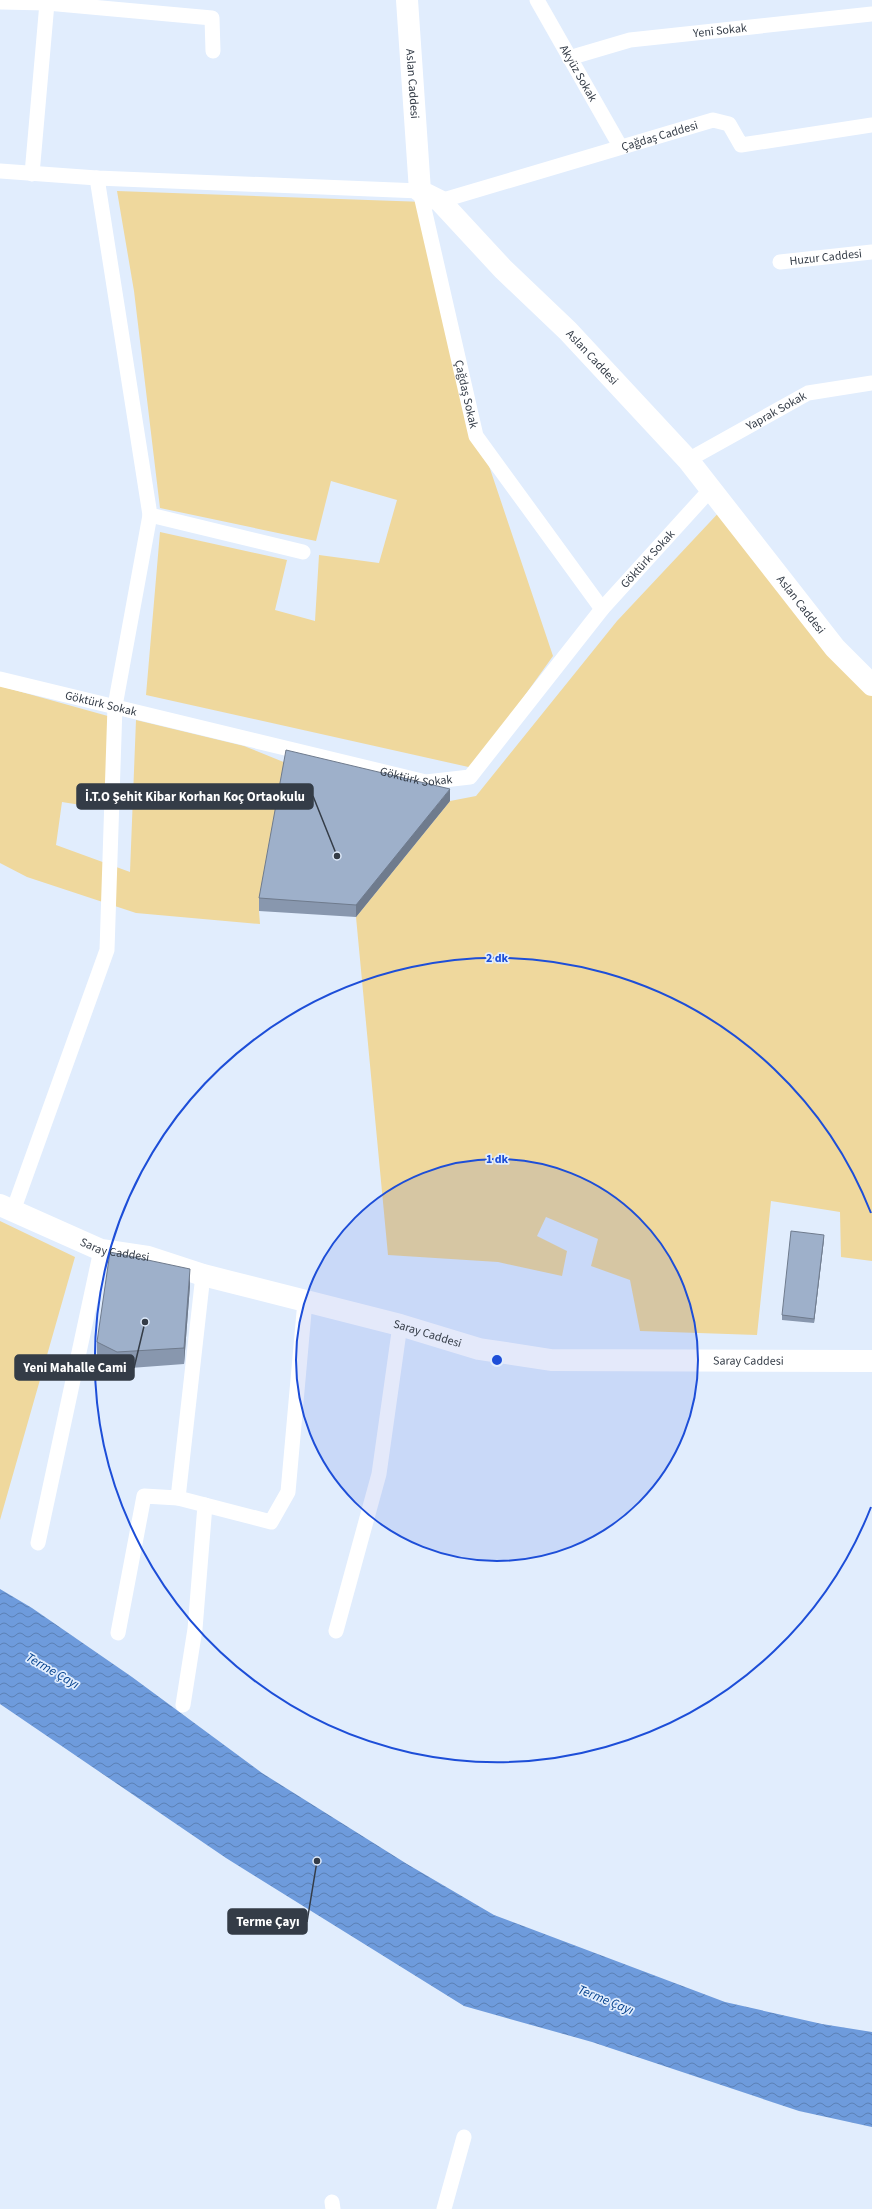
<svg xmlns="http://www.w3.org/2000/svg" width="872" height="2209" font-family="'Source Sans 3',sans-serif">
<defs>
<pattern id="water-waves" width="16" height="10" patternUnits="userSpaceOnUse"><rect width="16" height="10" fill="#6e9bdc"/><path d="M0 5q4-4 8 0t8 0" fill="none" stroke="#5b80b4"/></pattern>
</defs>
<rect width="100%" height="100%" fill="#e1edfd"/>
<!-- grass -->
<path fill="#efd89d" d="M 117,191 L 425,202 L 479,436 L 553,656 L 473,768 L 146,695 L 160,532 L 287,560 L 275,610 L 315,621 L 319,555 L 379,563 L 397,500 L 331,481 L 316,541 L 160,508 L 134,291 Z
M 724,507 L 872,677 L 872,1261 L 841,1257 L 840,1212 L 771,1201 L 757,1335 L 640,1331 L 630,1280 L 591,1266 L 598,1239 L 546,1217 L 537,1236 L 567,1251 L 562,1276 L 498,1262 L 388,1255 L 356,917 L 450,801 L 476,796 L 617,621 Z
M 0,686 L 115,718 L 112,810 L 62,802 L 56,845 L 130,872 L 136,720 L 244,746 L 286,763 L 259,911 L 260,924 L 136,913 L 27,877 L 0,863 Z
M 0,1221 L 75,1257 L 0,1520 Z"/>
<!-- water -->
<path fill="url(#water-waves)" d="M 0,1589 L 32,1608 L 132,1677 L 262,1773 L 407,1864 L 494,1915 L 725,2002 L 822,2024 L 872,2032 L 872,2127 L 799,2111 L 592,2042 L 464,2006 L 226,1858 L 0,1704 Z"/>
<g fill="none" stroke-linecap="round" stroke-linejoin="round">
<!-- street -->
<g stroke="#fff" stroke-width="15">
<path id="s1" d="M 537,0 L 620,146"/>
<path d="M 0,2 L 47,3 L 212,18 L 213,51"/>
<path id="s2" d="M 569,58 L 630,40 L 872,14"/>
<path id="s3" d="M 0,171 L 97,178 L 420,191 L 476,436 L 602,609"/>
<path d="M 32,174 L 47,3"/>
<path d="M 97,178 L 150,515 L 303,552"/>
<path id="s4" d="M 440,201 L 713,120 L 729,124 L 741,145 L 872,125"/>
<path id="s5" d="M 780,262 L 872,252"/>
<path id="s6" d="M 688,460 L 808,393 L 872,383"/>
<path id="s7" d="M 0,679 L 426,782 L 470,777 L 602,609 L 710,490"/>
<path d="M 13,1211 L 107,950 L 115,706 L 150,515"/>
<path d="M 178,1498 L 203,1275"/>
<path d="M 38,1543 L 101,1250"/>
<path d="M 336,1631 L 379,1474 L 400,1325"/>
<path d="M 118,1633 L 144,1496 L 178,1498 L 271,1522 L 288,1492 L 305,1301"/>
<path d="M 183,1705 L 195,1629 L 205,1505"/>
<path d="M 332,2202 L 333,2209"/>
<path d="M 444,2209 L 464,2137"/>
</g>
<!-- secondary -->
<g stroke="#fff" stroke-width="22">
<path id="s8" d="M 407,0 L 420,191 L 440,201 L 503,269 L 568,331 L 688,460 L 835,648 L 872,685"/>
<path id="s9" d="M 0,1205 L 101,1250 L 148,1257 L 203,1275 L 400,1325 L 479,1349 L 551,1360 L 872,1361"/>
</g>
</g>
<!-- wall -->
<path fill="#8897ae" d="M 450,801 L 356,917 L 259,911 L 259,898 Z
M 824,1239 L 814,1323 L 782,1320 L 782,1315 Z
M 190,1285 L 184,1364 L 117,1369 L 97,1359 L 97,1342 Z"/>
<!-- shaded-wall -->
<path fill="#6f7b8d" d="M 450,789 L 450,801 L 356,917 L 356,905 Z
M 824,1235 L 824,1239 L 814,1323 L 814,1319 Z
M 190,1269 L 190,1285 L 184,1364 L 184,1348 Z"/>
<!-- building -->
<path fill="#9eb0ca" stroke="#6f7b8d" d="M 286,750 L 450,789 L 356,905 L 259,898 Z
M 791,1231 L 824,1235 L 814,1319 L 782,1315 Z
M 110,1252 L 190,1269 L 184,1348 L 117,1352 L 97,1342 Z"/>
<!-- distance rings -->
<circle cx="497" cy="1360" r="201" fill="#1d4ed8" fill-opacity=".12"/>
<g fill="none" stroke="#1d4ed8" stroke-width="2">
<circle cx="497" cy="1360" r="201"/>
<path d="M871 1507A402 402 0 1 1 871 1213"/>
</g>
<g text-anchor="middle" stroke-width="3.5" stroke-linejoin="round" paint-order="stroke">
<!-- street labels -->
<g font-size="12" fill="#343c47" stroke="#e1edfd">
<text dy="4" stroke="none"><textPath href="#s2" startOffset="154">Yeni Sokak</textPath></text>
<text dy="4" stroke="none"><textPath href="#s1" startOffset="84">Akyüz Sokak</textPath></text>
<text dy="4" stroke="none"><textPath href="#s8" startOffset="84">Aslan Caddesi</textPath></text>
<text dy="4" stroke="none"><textPath href="#s4" startOffset="229">Çağdaş Caddesi</textPath></text>
<text dy="4" stroke="none"><textPath href="#s5" startOffset="46">Huzur Caddesi</textPath></text>
<text dy="4" stroke="none"><textPath href="#s8" startOffset="432">Aslan Caddesi</textPath></text>
<text dy="4" stroke="none"><textPath href="#s3" startOffset="629">Çağdaş Sokak</textPath></text>
<text dy="4" stroke="none"><textPath href="#s6" startOffset="101">Yaprak Sokak</textPath></text>
<text dy="4" stroke="none"><textPath href="#s7" startOffset="764">Göktürk Sokak</textPath></text>
<text dy="4" stroke="none"><textPath href="#s8" startOffset="756">Aslan Caddesi</textPath></text>
<text dy="4" stroke="none"><textPath href="#s7" startOffset="104">Göktürk Sokak</textPath></text>
<text dy="4" stroke="none"><textPath href="#s7" startOffset="428">Göktürk Sokak</textPath></text>
<text dy="4" stroke="none"><textPath href="#s9" startOffset="124">Saray Caddesi</textPath></text>
<text dy="4" stroke="none"><textPath href="#s9" startOffset="448">Saray Caddesi</textPath></text>
<text dy="4" stroke="none"><textPath href="#s9" startOffset="772">Saray Caddesi</textPath></text>
</g>
<!-- water labels -->
<g font-size="13" font-style="italic" fill="#04418d" stroke="#e1edfd">
<text transform="translate(53 1670) rotate(30)" y="5">Terme Çayı</text>
<text transform="translate(606 1999) rotate(22)" y="5">Terme Çayı</text>
</g>
</g>
<circle cx="497" cy="1360" r="6" fill="#1d4ed8" stroke="#e1edfd" stroke-width="2"/>
<g font-size="12" text-anchor="middle" font-weight="bold" fill="#1d4ed8" stroke="#e1edfd" stroke-width="3.5" stroke-linejoin="round" paint-order="stroke">
<text x="497" y="962">2 dk</text>
<text x="497" y="1163">1 dk</text>
</g>
<!-- callouts -->
<path fill="none" stroke="#343c47" stroke-width="1.5" d="M337 856L313 796M145 1322L134 1368M317 1861L307 1922"/>
<g fill="#343c47" stroke="#e1edfd" stroke-width="1.5">
<circle cx="337" cy="856" r="4"/>
<circle cx="145" cy="1322" r="4"/>
<circle cx="317" cy="1861" r="4"/>
</g>
<g fill="#343c47" stroke="#343c47" stroke-width="1.5">
<rect x="77" y="784" width="236" height="25" rx="4"/>
<rect x="15" y="1355" width="119" height="25" rx="4"/>
<rect x="228" y="1909" width="79" height="25" rx="4"/>
</g>
<g font-size="13" text-anchor="middle" font-weight="bold" fill="#fff">
<text x="195" y="801">İ.T.O Şehit Kibar Korhan Koç Ortaokulu</text>
<text x="75" y="1372">Yeni Mahalle Cami</text>
<text x="268" y="1926">Terme Çayı</text>
</g>
</svg>
